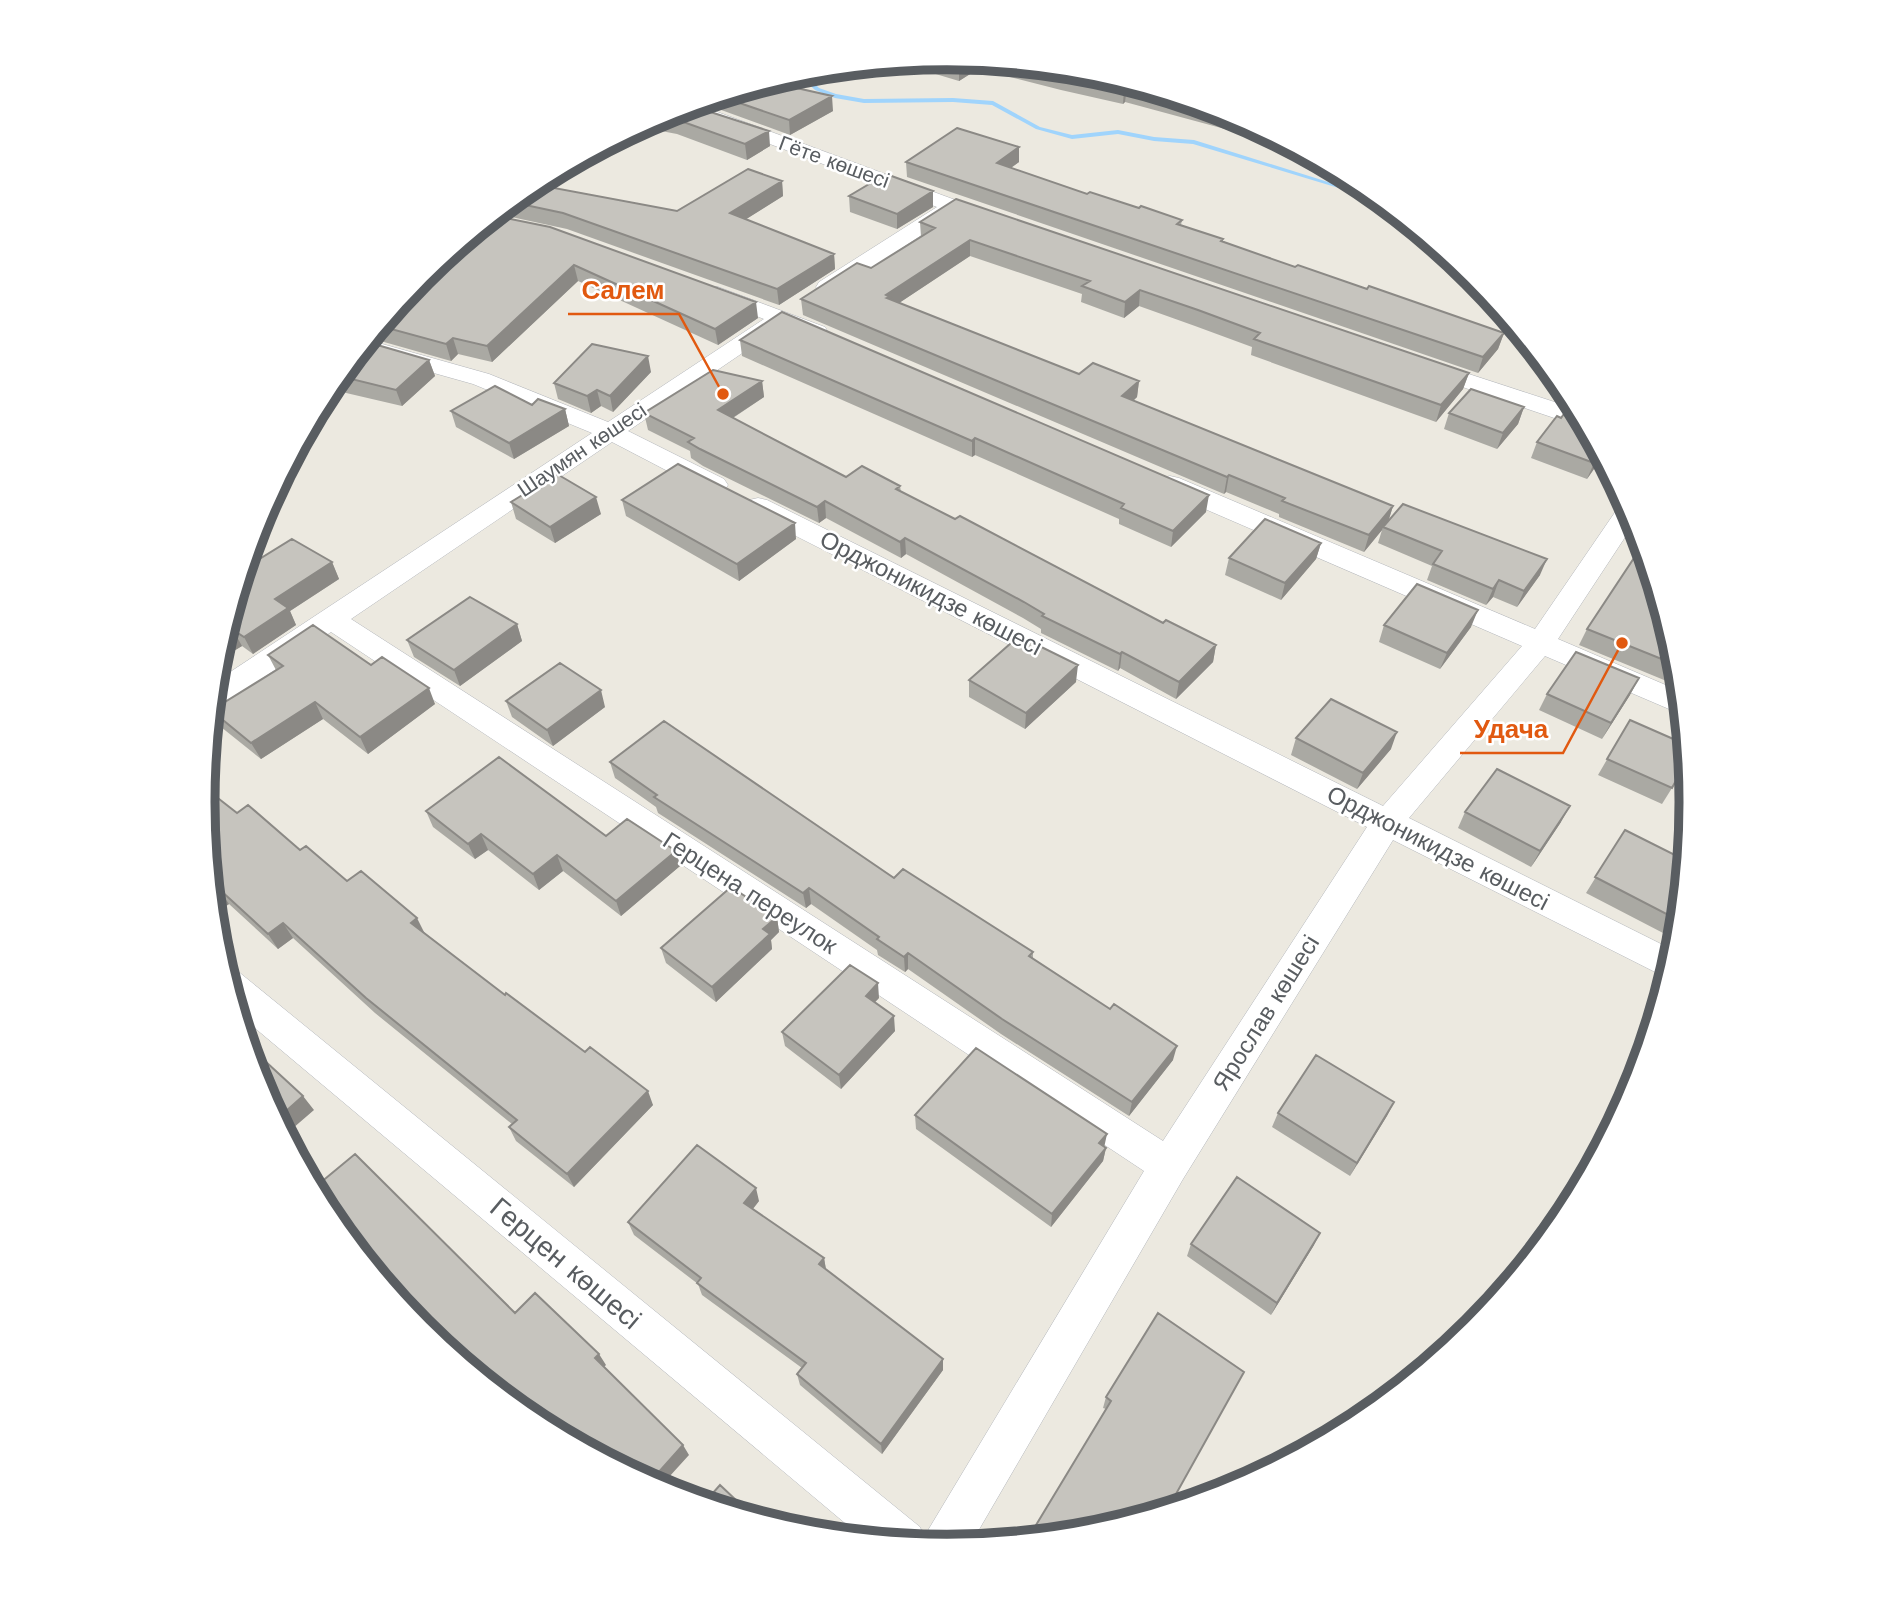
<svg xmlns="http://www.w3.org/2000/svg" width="1896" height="1605" font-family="'Work Sans',sans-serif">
<rect width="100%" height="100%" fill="#ece9e0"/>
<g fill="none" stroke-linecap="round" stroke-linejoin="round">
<!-- stream -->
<path fill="#a0d4fc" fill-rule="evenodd" d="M 802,72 L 819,88 L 836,94 L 864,99 L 953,98 L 993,101 L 1040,127 L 1072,135 L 1118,130 L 1154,137 L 1194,140 L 1379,198 L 1385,202 L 1193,144 L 1154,141 L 1118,134 L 1072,139 L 1036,129 L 992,105 L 953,102 L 864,103 L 835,98 L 815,90 L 798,74 Z"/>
<!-- street casing -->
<g stroke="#b3b6bb" stroke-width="1">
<path id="street" d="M 692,106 L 712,110 L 996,215 L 999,219 L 996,223 L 989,225 L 955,213 L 835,292 L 819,292 L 816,287 L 819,282 L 937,207 L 701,118 L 674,111 Z
M 718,287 L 825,327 L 828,332 L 825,337 L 809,337 L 782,326 L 628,431 L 724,479 L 728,485 L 724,491 L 715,493 L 706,491 L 612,442 L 351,619 L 1163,1141 L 1367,827 L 749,512 L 745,506 L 749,500 L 758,498 L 767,500 L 1383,806 L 1522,646 L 1161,490 L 1157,484 L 1161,478 L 1170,476 L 1179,478 L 1535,629 L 1622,502 L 1627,501 L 1637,519 L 1558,639 L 1682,692 L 1683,715 L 1545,656 L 1409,818 L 1677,952 L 1669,979 L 1393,840 L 1183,1179 L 970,1545 L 948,1547 L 864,1539 L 237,1013 L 224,970 L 240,973 L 920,1527 L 924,1537 L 1144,1171 L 331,632 L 224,704 L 213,707 L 215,682 L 592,433 L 473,384 L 359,352 L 368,340 L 489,374 L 608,422 L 764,319 L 710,298 L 707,293 L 710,288 Z
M 1426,360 L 1579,410 L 1587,426 L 1575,425 L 1418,372 L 1414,367 L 1418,362 Z"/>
</g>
<!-- street -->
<use href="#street" fill="#fff" fill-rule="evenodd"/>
</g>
<!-- wall -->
<path fill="#aaa9a3" d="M 948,58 L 1094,72 L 1233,115 L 1295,148 L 1125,102 L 1123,104 L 1061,90 L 978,69 L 959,81 L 909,66 L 895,75 L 865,66 Z
M 770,82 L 833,111 L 790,135 L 713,107 L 696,104 Z
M 663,114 L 770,146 L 747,160 L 677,134 L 640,127 Z
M 906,162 L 1019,162 L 1011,168 L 1087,194 L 1182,220 L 1181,225 L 1223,239 L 1223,242 L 1295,267 L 1367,289 L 1504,333 L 1498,349 L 1478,373 L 907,177 Z
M 782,181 L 783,196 L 746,219 L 834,254 L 835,269 L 779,305 L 567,229 L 497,214 L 533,184 L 677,211 Z
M 849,196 L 933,207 L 897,229 L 850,212 Z
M 495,216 L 758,318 L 718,345 L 578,281 L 492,362 L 458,354 L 451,361 L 370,338 L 422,276 Z
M 920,222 L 1469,373 L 1463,389 L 1436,422 L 1251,355 L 1252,347 L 1195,326 L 1139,306 L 1124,318 L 1081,302 L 1082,294 L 970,256 L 899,303 L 1079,374 L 1139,381 L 1137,397 L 1133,401 L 1393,506 L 1389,519 L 1540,575 L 1517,607 L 1493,597 L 1486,605 L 1427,580 L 1432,566 L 1378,543 L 1382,530 L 1364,552 L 1279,517 L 1279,514 L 1226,492 L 1224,494 L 803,315 L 801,299 L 871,268 L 921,237 Z
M 740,340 L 1206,512 L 1171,547 L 1119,524 L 1119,519 L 975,455 L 972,457 L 742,356 Z
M 367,342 L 429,360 L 435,376 L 402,406 L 329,389 Z
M 651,372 L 613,412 L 601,406 L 591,413 L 558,399 L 554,383 Z
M 762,381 L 764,397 L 733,418 L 846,477 L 900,486 L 901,492 L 1163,623 L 1216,645 L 1213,662 L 1176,699 L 1120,668 L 1118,671 L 1041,633 L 1041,629 L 1023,618 L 906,554 L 901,558 L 826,518 L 819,523 L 703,466 L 691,458 L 690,451 L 648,430 L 644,413 Z
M 532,405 L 565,409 L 569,426 L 514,459 L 456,427 L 451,411 Z
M 1524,407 L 1518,424 L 1497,449 L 1444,429 L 1449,413 Z
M 1537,442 L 1603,456 L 1587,479 L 1531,458 Z
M 622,500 L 796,539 L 739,581 L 626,516 Z
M 511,502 L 601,514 L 555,543 L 516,519 Z
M 1321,543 L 1316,559 L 1281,600 L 1225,575 L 1229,558 Z
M 332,562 L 339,579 L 290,611 L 296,625 L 253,654 L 242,646 L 217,661 L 245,568 Z
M 517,624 L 522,641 L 460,686 L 414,657 L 407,640 Z
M 1384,625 L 1471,627 L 1440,669 L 1379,642 Z
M 1587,629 L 1679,658 L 1681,687 L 1579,645 Z
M 268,655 L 371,665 L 435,704 L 368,754 L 323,719 L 261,759 L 221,727 L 212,712 L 276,670 Z
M 969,680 L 1076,682 L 1025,729 L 969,697 Z
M 1547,694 L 1630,695 L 1602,739 L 1539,710 Z
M 506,701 L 605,707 L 553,746 L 512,717 Z
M 1630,720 L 1672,788 L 1662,804 L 1598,775 Z
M 1296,738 L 1391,749 L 1357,789 L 1291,755 Z
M 610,762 L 894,878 L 1033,952 L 1033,959 L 1173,1060 L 1129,1116 L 1001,1034 L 908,969 L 905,972 L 878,955 L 877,950 L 811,904 L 806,908 L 658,813 L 656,807 L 615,778 Z
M 203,802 L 237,813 L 300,850 L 425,933 L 505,995 L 653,1105 L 574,1187 L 516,1141 L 509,1127 L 512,1124 L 375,1013 L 293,938 L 278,949 L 229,904 L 223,908 L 213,899 Z
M 426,811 L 606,836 L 676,851 L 680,866 L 621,916 L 563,871 L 539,890 L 488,850 L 475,859 L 433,827 Z
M 1465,812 L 1561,822 L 1531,867 L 1458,828 Z
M 1625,830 L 1676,919 L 1665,934 L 1586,893 Z
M 777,917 L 779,932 L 771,940 L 772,949 L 716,1002 L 666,963 L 661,948 Z
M 879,998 L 875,1002 L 895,1031 L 841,1089 L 785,1046 L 782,1032 Z
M 1394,1102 L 1350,1176 L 1272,1127 L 1278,1113 Z
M 915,1115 L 1104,1146 L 1106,1148 L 1103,1161 L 1051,1227 L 916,1129 Z
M 759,1201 L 753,1209 L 824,1258 L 826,1269 L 943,1370 L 882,1454 L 800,1385 L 797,1374 L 802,1368 L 702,1295 L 698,1284 L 634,1235 L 628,1222 Z
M 1191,1244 L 1314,1245 L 1271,1315 L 1187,1256 Z
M 1158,1313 L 1171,1503 L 1093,1533 L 1029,1539 L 1030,1535 L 1106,1409 L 1103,1408 L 1106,1397 Z"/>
<!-- shaded-wall -->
<path fill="#8b8985" d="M 969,60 L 978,61 L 978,69 L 959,81 L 959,65 Z
M 909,62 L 909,66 L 895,75 L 894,63 Z
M 1127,87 L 1125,102 L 1123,104 L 1124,89 Z
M 832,96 L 833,111 L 790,135 L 789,120 Z
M 769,131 L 770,146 L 747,160 L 745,144 Z
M 1019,147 L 1019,162 L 996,178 L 997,163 Z
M 782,181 L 783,196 L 732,228 L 730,213 Z
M 933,191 L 933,207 L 897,229 L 897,214 Z
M 970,240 L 970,256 L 890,309 L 886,295 Z
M 834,254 L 835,269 L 779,305 L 777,289 Z
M 574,265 L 578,281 L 492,362 L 487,346 Z
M 1140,290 L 1139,306 L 1124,318 L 1125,302 Z
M 756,302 L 758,318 L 718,345 L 715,329 Z
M 1504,333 L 1498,349 L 1478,373 L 1483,357 Z
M 453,338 L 458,354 L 451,361 L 446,344 Z
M 648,356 L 651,372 L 613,412 L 610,396 Z
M 429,360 L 435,376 L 402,406 L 396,390 Z
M 1469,373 L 1463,389 L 1436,422 L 1441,405 Z
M 762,381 L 764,397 L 720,426 L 718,410 Z
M 1139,381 L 1137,397 L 1120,413 L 1122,396 Z
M 597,390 L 601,406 L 591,413 L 587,396 Z
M 1524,407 L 1518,424 L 1497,449 L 1503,433 Z
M 565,409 L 569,426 L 514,459 L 509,443 Z
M 975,438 L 975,455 L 972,457 L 972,441 Z
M 1601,453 L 1603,456 L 1587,479 L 1594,463 Z
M 1229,475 L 1226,492 L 1224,494 L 1227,477 Z
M 1209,495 L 1206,512 L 1171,547 L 1173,531 Z
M 596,497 L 601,514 L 555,543 L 550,527 Z
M 825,501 L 826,518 L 819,523 L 817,507 Z
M 1393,506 L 1388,522 L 1383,527 L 1382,530 L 1364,552 L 1369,535 Z
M 795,523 L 796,539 L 739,581 L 737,564 Z
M 905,538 L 906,554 L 901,558 L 900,542 Z
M 1321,543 L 1316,559 L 1281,600 L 1285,583 Z
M 1547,559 L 1540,575 L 1517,607 L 1524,591 Z
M 332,562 L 339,579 L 290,611 L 296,625 L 253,654 L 244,637 L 275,599 Z
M 1499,580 L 1493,597 L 1486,605 L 1493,589 Z
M 1478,610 L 1471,627 L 1440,669 L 1447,653 Z
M 517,624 L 522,641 L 460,686 L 454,670 Z
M 233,630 L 242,646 L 217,661 L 224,635 Z
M 1216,645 L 1213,662 L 1176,699 L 1179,682 Z
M 1122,652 L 1120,668 L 1118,671 L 1120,654 Z
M 1078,665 L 1076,682 L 1025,729 L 1026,713 Z
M 1639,678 L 1630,695 L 1602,739 L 1611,723 Z
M 429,688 L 435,704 L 368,754 L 360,737 Z
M 601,690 L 605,707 L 553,746 L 547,730 Z
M 315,702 L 323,719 L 261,759 L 251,743 Z
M 1397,732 L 1391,749 L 1357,789 L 1363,773 Z
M 1570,806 L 1561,822 L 1531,867 L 1540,851 Z
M 481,834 L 488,850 L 475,859 L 468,844 Z
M 676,851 L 680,866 L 621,916 L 616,901 Z
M 557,855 L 563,871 L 539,890 L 533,874 Z
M 218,888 L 229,904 L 223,908 L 212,893 Z
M 809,888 L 811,904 L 806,908 L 803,893 Z
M 777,917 L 779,932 L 771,940 L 772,949 L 716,1002 L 712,987 L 763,929 Z
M 417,918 L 425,934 L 411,923 Z
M 283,923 L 293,938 L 278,949 L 268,934 Z
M 908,953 L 908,969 L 905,972 L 904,957 Z
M 878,983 L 879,998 L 867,1010 L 866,996 Z
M 894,1016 L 895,1031 L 841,1089 L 839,1075 Z
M 1177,1046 L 1173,1060 L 1129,1116 L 1132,1102 Z
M 648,1091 L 653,1105 L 574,1187 L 567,1174 Z
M 303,1096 L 314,1110 L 285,1135 L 277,1119 Z
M 1394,1102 L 1387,1116 L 1350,1176 L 1357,1163 Z
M 1107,1134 L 1104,1148 L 1099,1143 Z
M 1106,1148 L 1103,1161 L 1051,1227 L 1052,1214 Z
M 756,1188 L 759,1201 L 747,1216 L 744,1203 Z
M 1320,1233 L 1314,1245 L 1271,1315 L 1277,1303 Z
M 824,1258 L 826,1270 L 819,1264 Z
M 599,1354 L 606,1365 L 602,1369 L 595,1358 Z
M 943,1359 L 943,1370 L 882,1454 L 881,1444 Z
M 683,1445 L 689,1455 L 659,1488 L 649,1483 Z"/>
<!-- building -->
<path fill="#c6c4be" stroke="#8b8985" stroke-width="2" d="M 948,58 L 969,60 L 959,65 L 937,59 Z
M 1023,65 L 1094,72 L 1233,115 L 1127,87 L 1124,89 Z
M 770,82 L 832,96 L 789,120 L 722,97 Z
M 692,106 L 769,131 L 745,144 L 675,119 L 660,116 Z
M 957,128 L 1019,147 L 997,163 L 1087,194 L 1090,192 L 1139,208 L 1141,206 L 1182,220 L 1177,224 L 1223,239 L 1221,241 L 1295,267 L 1298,265 L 1367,289 L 1369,286 L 1504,333 L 1483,357 L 906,162 Z
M 748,169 L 782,181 L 730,213 L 834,254 L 777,289 L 563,213 L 511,202 L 533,184 L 677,211 Z
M 886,174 L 933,191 L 897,214 L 849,196 Z
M 956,199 L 1469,373 L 1441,405 L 1254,339 L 1260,333 L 1198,310 L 1140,290 L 1125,302 L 1082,286 L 1090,281 L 970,240 L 886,295 L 890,297 L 887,298 L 1079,374 L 1093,363 L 1139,381 L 1122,396 L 1393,506 L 1369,535 L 1282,501 L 1285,498 L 1229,475 L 1227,477 L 801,299 L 857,263 L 871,268 L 935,228 L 920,222 Z
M 495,216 L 550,227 L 756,302 L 715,329 L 574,265 L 487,346 L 453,338 L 446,344 L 380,326 L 422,276 Z
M 782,312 L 1209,495 L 1173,531 L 1121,508 L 1124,504 L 975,438 L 972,441 L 740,340 Z
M 367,342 L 429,360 L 396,390 L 339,376 Z
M 592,344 L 648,356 L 610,396 L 597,390 L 587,396 L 554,383 Z
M 713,370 L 762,381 L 718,410 L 846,477 L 862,466 L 900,486 L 896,489 L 955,519 L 960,516 L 1163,623 L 1166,620 L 1216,645 L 1179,682 L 1122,652 L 1120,654 L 1042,616 L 1044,614 L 1024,602 L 905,538 L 900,542 L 825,501 L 817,507 L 700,449 L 688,442 L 694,438 L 644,413 Z
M 495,386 L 532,405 L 538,399 L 565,409 L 509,443 L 451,411 Z
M 1471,389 L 1524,407 L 1503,433 L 1449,413 Z
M 1569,407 L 1578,409 L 1601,453 L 1594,463 L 1537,442 L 1557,416 L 1561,418 Z
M 678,464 L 795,523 L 737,564 L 622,500 Z
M 557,474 L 596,497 L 550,527 L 511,502 Z
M 1403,504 L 1547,559 L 1524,591 L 1499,580 L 1493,589 L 1433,564 L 1442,551 L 1383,527 Z
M 1265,519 L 1321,543 L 1285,583 L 1229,558 Z
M 292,539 L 332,562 L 275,599 L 288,608 L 244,637 L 233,630 L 224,635 L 245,568 Z
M 1636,555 L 1649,559 L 1679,658 L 1679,666 L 1587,629 Z
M 1417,584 L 1478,610 L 1447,653 L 1384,625 Z
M 470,597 L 517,624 L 454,670 L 407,640 Z
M 313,625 L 371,665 L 382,657 L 429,688 L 360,737 L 315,702 L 251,743 L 212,711 L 212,710 L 283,666 L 268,655 Z
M 1019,636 L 1078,665 L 1026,713 L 969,680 Z
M 1576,652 L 1639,678 L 1611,723 L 1547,694 Z
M 560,663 L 601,690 L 547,730 L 506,701 Z
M 1331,699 L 1397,732 L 1363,773 L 1296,738 Z
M 1630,720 L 1687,745 L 1688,758 L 1672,788 L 1607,759 Z
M 664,721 L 894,878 L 903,869 L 1033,952 L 1029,956 L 1110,1009 L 1114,1004 L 1177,1046 L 1132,1102 L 1002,1019 L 908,953 L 904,957 L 877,939 L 879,937 L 809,888 L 803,893 L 654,797 L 657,795 L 610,762 Z
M 499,757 L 606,836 L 627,819 L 676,851 L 616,901 L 557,855 L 533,874 L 481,834 L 468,844 L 426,811 Z
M 1497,769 L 1570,806 L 1540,851 L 1465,812 Z
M 205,788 L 237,813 L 248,805 L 300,850 L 306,846 L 347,881 L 361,871 L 417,918 L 411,923 L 505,995 L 506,993 L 585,1052 L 590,1047 L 648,1091 L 567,1174 L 509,1127 L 517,1120 L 366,998 L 283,923 L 268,934 L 218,888 L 212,893 L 203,802 Z
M 1625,830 L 1687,861 L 1682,908 L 1676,919 L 1595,877 Z
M 731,887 L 777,917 L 763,929 L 770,934 L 712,987 L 661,948 Z
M 850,965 L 878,983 L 866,996 L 894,1016 L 839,1075 L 782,1032 Z
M 251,1048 L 303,1096 L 277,1119 L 260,1087 L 248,1050 Z
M 976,1048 L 1107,1134 L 1099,1143 L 1106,1148 L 1052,1214 L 915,1115 Z
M 1316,1055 L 1394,1102 L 1357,1163 L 1278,1113 Z
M 697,1145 L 756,1188 L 744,1203 L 824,1258 L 819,1264 L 943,1359 L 881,1444 L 797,1374 L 806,1363 L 697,1283 L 701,1278 L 628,1222 Z
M 355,1154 L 515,1313 L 535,1293 L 599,1354 L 595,1358 L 683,1445 L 649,1483 L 534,1422 L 421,1329 L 329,1216 L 314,1188 Z
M 1237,1177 L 1320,1233 L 1277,1303 L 1191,1244 Z
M 1158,1313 L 1244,1372 L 1171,1503 L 1177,1508 L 1093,1533 L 1035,1539 L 1030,1535 L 1111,1401 L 1106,1397 Z
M 720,1485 L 755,1518 L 704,1503 Z"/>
<g text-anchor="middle" stroke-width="5" stroke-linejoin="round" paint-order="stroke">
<!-- far-street labels -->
<g font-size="21" fill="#595d61" stroke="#fff">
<text transform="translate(834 162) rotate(20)" y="7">Гёте көшесі</text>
<text transform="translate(582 450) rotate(-34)" y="7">Шаумян көшесі</text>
</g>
<!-- street labels -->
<g font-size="24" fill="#595d61" stroke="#fff">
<text transform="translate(931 593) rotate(27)" y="8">Орджоникидзе көшесі</text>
<text transform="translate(1438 848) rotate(27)" y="8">Орджоникидзе көшесі</text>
<text transform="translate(750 893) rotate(33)" y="8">Герцена переулок</text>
<text transform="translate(1266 1013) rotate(-58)" y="8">Ярослав көшесі</text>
</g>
<!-- near-street labels -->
<g font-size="28" fill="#595d61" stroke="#fff">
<text transform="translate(566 1263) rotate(40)" y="10">Герцен көшесі</text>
</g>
</g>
<!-- crop -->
<path d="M0 0H1896V1605H0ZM215 802a732 732 0 1 1 1464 0a732 732 0 1 1-1464 0Z" fill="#fff" fill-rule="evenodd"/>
<path fill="none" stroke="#595d61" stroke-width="9" d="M215 802a732 732 0 1 1 1464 0a732 732 0 1 1-1464 0Z"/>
<!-- callouts -->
<path fill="none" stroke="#e15910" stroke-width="2.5" d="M723 394L679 314H568M1622 643L1563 753H1460"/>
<g fill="#e15910" stroke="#fff" stroke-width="2.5">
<circle cx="723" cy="394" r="7"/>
<circle cx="1622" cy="643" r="7"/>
</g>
<g font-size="26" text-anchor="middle" font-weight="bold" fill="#e15910" stroke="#fff" stroke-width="5" stroke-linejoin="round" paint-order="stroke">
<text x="623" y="299">Салем</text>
<text x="1511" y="738">Удача</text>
</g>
</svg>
